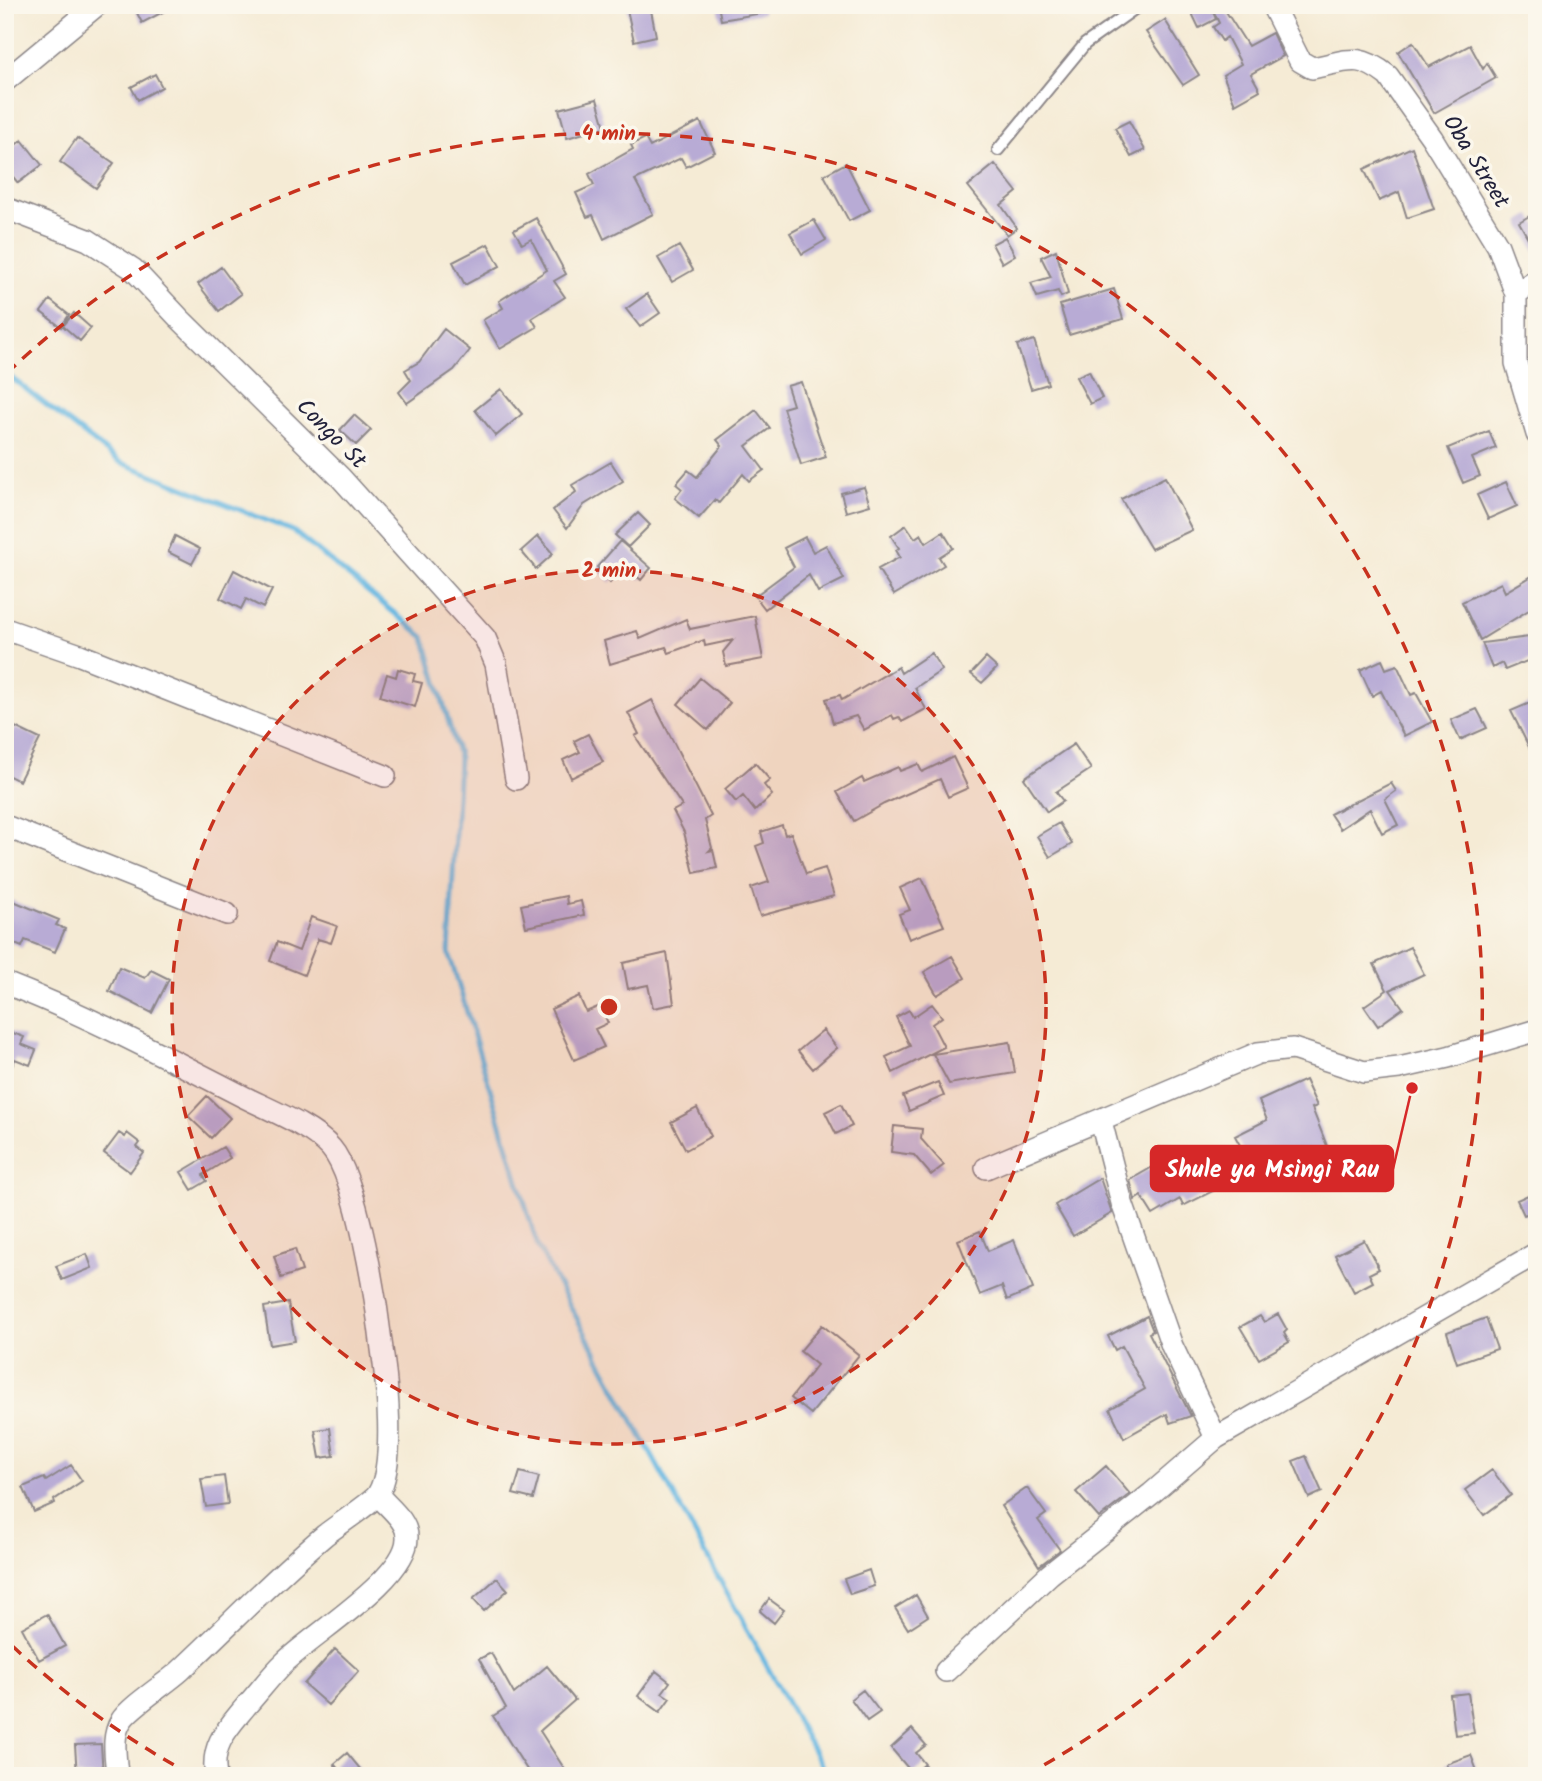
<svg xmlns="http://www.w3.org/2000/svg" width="1542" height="1781" font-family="Kalam,sans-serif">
<rect width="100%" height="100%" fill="#fbf7ec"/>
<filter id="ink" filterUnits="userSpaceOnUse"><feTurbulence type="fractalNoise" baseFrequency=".0143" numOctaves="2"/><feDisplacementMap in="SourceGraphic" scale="14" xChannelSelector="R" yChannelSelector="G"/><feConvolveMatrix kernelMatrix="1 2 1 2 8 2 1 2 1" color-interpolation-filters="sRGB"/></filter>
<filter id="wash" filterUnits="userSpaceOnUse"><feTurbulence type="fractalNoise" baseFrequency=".00686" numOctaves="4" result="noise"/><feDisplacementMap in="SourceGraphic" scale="28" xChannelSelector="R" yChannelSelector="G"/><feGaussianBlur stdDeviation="1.57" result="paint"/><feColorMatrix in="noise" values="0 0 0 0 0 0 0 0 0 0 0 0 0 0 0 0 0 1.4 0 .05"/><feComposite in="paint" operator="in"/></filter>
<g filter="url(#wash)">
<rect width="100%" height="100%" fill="#f5ebd5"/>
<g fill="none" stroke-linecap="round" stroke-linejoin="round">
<!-- stream -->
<path stroke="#66b7e1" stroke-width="5" d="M 5,373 L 120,462 L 293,531 L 424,637 L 459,758 L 449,953 L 538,1247 L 827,1776"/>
</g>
<g id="blocks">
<!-- building -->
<path fill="#b8abd5" d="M 133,5 L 176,5 L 142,23 Z
M 626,5 L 650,5 L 656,36 L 634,41 Z
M 718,5 L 763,5 L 763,13 L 721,20 Z
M 1188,5 L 1210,5 L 1216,19 L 1199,28 Z
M 1223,7 L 1248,46 L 1272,33 L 1283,56 L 1251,74 L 1260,90 L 1235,104 L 1223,75 L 1241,64 L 1227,37 L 1222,41 L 1213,27 L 1219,23 L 1214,12 Z
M 1165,20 L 1199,75 L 1183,85 L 1146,32 Z
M 1413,42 L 1429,67 L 1470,45 L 1483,69 L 1487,63 L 1496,78 L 1434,113 L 1398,52 Z
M 155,74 L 162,87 L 138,100 L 131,87 Z
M 597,99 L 605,127 L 567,138 L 559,109 Z
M 700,121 L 715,152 L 686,167 L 681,158 L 635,180 L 653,214 L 604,239 L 593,215 L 587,217 L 576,193 L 594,185 L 589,174 L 633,149 L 631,145 L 645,138 L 650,147 Z
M 1129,121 L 1145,150 L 1131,157 L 1115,128 Z
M 77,138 L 114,163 L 96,188 L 60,162 Z
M 22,140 L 42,165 L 18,183 L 5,167 L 5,153 Z
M 1412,147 L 1434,209 L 1407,218 L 1399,192 L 1379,201 L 1364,169 Z
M 846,163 L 870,210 L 849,221 L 824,175 Z
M 995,164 L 1017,192 L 1001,205 L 1017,228 L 1007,235 L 968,186 Z
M 1531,215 L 1537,225 L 1537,254 L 1519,222 Z
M 536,218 L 566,274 L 554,281 L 565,297 L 532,318 L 537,327 L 500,349 L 483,320 L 503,308 L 499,301 L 547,270 L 531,239 L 522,244 L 514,230 Z
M 814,220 L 826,240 L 802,254 L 790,233 Z
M 1005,237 L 1015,255 L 1002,263 L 992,244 Z
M 488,244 L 500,266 L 465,285 L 453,262 Z
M 679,246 L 693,270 L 672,282 L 658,258 Z
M 1056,250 L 1068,294 L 1061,297 L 1058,291 L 1037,297 L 1031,283 L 1051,277 L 1041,257 Z
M 221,267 L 241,294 L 219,311 L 198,284 Z
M 1114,289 L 1123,319 L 1069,335 L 1060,305 Z
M 647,294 L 660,313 L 640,327 L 626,309 Z
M 50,300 L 69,315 L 61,327 L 41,312 Z
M 74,313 L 91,328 L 80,341 L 63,326 Z
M 444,329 L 470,350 L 454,370 L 407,403 L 399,392 L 411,380 L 405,370 L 419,362 Z
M 1034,340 L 1048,384 L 1031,389 L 1017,345 Z
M 1089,371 L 1102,398 L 1090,404 L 1076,377 Z
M 801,382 L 826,457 L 801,465 L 783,408 L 793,405 L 787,386 Z
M 501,389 L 522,414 L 496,436 L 475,410 Z
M 756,410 L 770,428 L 746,446 L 764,470 L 749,481 L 743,474 L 719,503 L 715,500 L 699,518 L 675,498 L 682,489 L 676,484 L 688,470 L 697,477 L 722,446 L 717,440 Z
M 354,415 L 371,430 L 356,445 L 340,430 Z
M 1489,431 L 1496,448 L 1472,458 L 1480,476 L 1463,483 L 1448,448 Z
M 611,462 L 623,481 L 584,505 L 567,528 L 553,510 L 576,492 L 572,485 Z
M 1165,477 L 1192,530 L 1151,549 L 1121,499 Z
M 1506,482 L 1517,506 L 1488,519 L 1477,495 Z
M 864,487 L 870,505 L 846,512 L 841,493 Z
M 638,513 L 650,525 L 628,547 L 615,535 Z
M 906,525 L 915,538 L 921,534 L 926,543 L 943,532 L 953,548 L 939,557 L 944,565 L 894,595 L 878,569 L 900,557 L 896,550 L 899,548 L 891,536 Z
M 175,536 L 200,549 L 192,564 L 168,552 Z
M 538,536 L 553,554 L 536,569 L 521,551 Z
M 805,537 L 813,552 L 826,545 L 844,579 L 818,592 L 809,575 L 765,609 L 755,596 L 794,567 L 784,548 Z
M 620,541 L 651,568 L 641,580 L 625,566 L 610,583 L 597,567 Z
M 234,570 L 272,590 L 263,608 L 246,599 L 241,609 L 220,598 Z
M 1537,573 L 1537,605 L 1480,640 L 1462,602 L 1501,583 L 1505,592 Z
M 755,616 L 763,659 L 726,666 L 723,652 L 733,640 L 705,646 L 704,640 L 669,653 L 666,647 L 610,664 L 604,641 L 637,631 L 640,639 L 686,619 L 690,629 Z
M 1537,636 L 1537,657 L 1505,670 L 1502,663 L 1492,668 L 1482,643 Z
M 931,653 L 942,670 L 915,688 L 926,709 L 902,722 L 899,717 L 894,719 L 892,715 L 864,730 L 856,716 L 833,723 L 826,699 L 840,695 L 842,700 L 898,667 L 901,673 Z
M 986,658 L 997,668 L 982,683 L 971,674 Z
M 1382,660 L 1386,669 L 1397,665 L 1411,695 L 1416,693 L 1432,722 L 1404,736 L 1381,691 L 1372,696 L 1360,670 Z
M 398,669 L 415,674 L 413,681 L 422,683 L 415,707 L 380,696 L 387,674 L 396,677 Z
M 700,678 L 730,703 L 708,730 L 678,704 Z
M 652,700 L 711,816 L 705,820 L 712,848 L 709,851 L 713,850 L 717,868 L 694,873 L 684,832 L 673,811 L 682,806 L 635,736 L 639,734 L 628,713 Z
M 1537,700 L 1537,763 L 1511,711 Z
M 1477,709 L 1487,728 L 1460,740 L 1451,720 Z
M 15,727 L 40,739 L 19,781 L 5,774 L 5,747 Z
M 588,734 L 603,762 L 571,778 L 563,760 L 580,752 L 574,741 Z
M 1074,744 L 1091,769 L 1056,792 L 1063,801 L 1047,812 L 1024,778 Z
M 953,757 L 968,788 L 948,797 L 940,779 L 884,804 L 854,821 L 837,792 L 862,778 L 864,782 L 898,767 L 900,771 L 918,764 L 922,772 Z
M 755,763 L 770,780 L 764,785 L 772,795 L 755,811 L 743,796 L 736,802 L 725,789 Z
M 1391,783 L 1396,791 L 1385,799 L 1398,825 L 1382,833 L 1370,809 L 1340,829 L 1330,814 Z
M 1059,823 L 1072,844 L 1050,857 L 1037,836 Z
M 782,825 L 785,835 L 791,833 L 806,874 L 825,868 L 834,896 L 760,916 L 751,888 L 769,882 L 756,846 L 764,843 L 761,832 Z
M 922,878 L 944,926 L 909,939 L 899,914 L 910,910 L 900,888 Z
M 566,896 L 567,904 L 581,901 L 584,915 L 526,927 L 521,905 Z
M 11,900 L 59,920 L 56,925 L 65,929 L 55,952 L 25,940 L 22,947 L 5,940 L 5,913 Z
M 311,917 L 337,926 L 331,943 L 318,939 L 304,975 L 270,961 L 277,942 L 299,951 Z
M 1410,947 L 1424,974 L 1390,990 L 1403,1008 L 1378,1026 L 1364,1006 L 1387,990 L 1374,964 Z
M 667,953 L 674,1004 L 653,1008 L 648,985 L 628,989 L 623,963 Z
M 952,956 L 965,978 L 937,995 L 924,972 Z
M 119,967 L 145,978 L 151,970 L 169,979 L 152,1013 L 109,991 Z
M 579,996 L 586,1012 L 600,1006 L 608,1023 L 595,1029 L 604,1047 L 574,1060 L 551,1009 Z
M 932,1004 L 942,1017 L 932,1024 L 944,1047 L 893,1073 L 886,1057 L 910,1046 L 896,1017 L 909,1010 L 913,1017 Z
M 5,1030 L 24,1037 L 21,1044 L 36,1050 L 30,1065 L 15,1059 L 6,1081 Z
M 823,1030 L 837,1048 L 813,1069 L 798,1051 Z
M 1010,1042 L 1015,1073 L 949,1084 L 933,1054 Z
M 1305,1080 L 1317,1106 L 1312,1108 L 1327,1146 L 1288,1162 L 1285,1155 L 1183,1206 L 1180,1199 L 1153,1215 L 1141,1196 L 1135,1200 L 1130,1180 L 1156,1165 L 1162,1174 L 1178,1166 L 1189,1187 L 1247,1158 L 1235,1136 L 1267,1120 L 1259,1101 Z
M 938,1082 L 944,1096 L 909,1111 L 903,1096 Z
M 207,1096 L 230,1118 L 211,1138 L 188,1116 Z
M 841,1104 L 852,1126 L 836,1134 L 825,1112 Z
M 697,1108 L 711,1136 L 686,1150 L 671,1122 Z
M 894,1126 L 922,1129 L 921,1139 L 944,1165 L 931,1175 L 914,1155 L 891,1152 Z
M 119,1133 L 125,1137 L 127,1133 L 140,1143 L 137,1147 L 144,1153 L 130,1172 L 104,1153 Z
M 223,1147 L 230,1158 L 203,1175 L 207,1181 L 192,1190 L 181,1172 Z
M 1100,1178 L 1112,1213 L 1073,1236 L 1055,1205 Z
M 1537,1191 L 1537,1210 L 1524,1215 L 1517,1200 Z
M 980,1231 L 988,1251 L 1014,1240 L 1033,1289 L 1007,1300 L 1002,1286 L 980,1295 L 958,1240 Z
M 1364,1240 L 1379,1269 L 1369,1274 L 1373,1282 L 1354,1292 L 1335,1255 Z
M 295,1249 L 302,1271 L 281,1278 L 274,1256 Z
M 87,1254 L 92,1268 L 62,1280 L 56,1266 Z
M 288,1303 L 295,1341 L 270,1345 L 264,1307 Z
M 1278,1314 L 1287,1330 L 1284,1333 L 1289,1342 L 1259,1359 L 1240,1327 L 1260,1316 L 1264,1322 Z
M 1147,1316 L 1153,1331 L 1149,1333 L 1191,1416 L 1170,1423 L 1167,1414 L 1124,1438 L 1110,1409 L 1145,1389 L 1122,1346 L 1115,1350 L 1108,1336 Z
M 1486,1318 L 1497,1349 L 1457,1363 L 1447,1332 Z
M 822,1325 L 859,1355 L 811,1414 L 791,1398 L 817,1365 L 800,1351 Z
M 330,1428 L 334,1456 L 320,1458 L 315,1430 Z
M 1306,1456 L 1322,1492 L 1309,1498 L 1293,1461 Z
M 71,1465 L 82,1481 L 54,1500 L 55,1503 L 34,1512 L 23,1487 L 44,1478 L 46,1481 Z
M 1106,1466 L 1130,1494 L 1099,1518 L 1076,1492 Z
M 1492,1470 L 1511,1495 L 1484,1515 L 1465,1490 Z
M 520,1472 L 539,1477 L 533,1499 L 513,1494 Z
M 224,1476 L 228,1504 L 206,1507 L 201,1479 Z
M 1027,1488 L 1046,1514 L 1038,1520 L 1060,1550 L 1039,1566 L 1001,1506 Z
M 869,1570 L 874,1586 L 850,1594 L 844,1579 Z
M 497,1578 L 508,1590 L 484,1611 L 473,1599 Z
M 916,1595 L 928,1616 L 908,1629 L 895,1608 Z
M 769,1599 L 784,1610 L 774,1623 L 760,1611 Z
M 47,1614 L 65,1646 L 39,1660 L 22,1628 Z
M 335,1649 L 359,1671 L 328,1705 L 304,1684 Z
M 491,1653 L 514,1694 L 547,1666 L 575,1700 L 540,1731 L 569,1776 L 531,1776 L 493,1716 L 506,1708 L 479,1659 Z
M 656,1671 L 670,1682 L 662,1693 L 670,1698 L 660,1712 L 638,1696 Z
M 863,1690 L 880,1712 L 867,1721 L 851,1699 Z
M 1468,1693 L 1474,1733 L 1455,1735 L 1450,1695 Z
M 912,1729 L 926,1745 L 916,1753 L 925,1764 L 913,1774 L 891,1748 Z
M 101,1744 L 103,1776 L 77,1776 L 75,1745 Z
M 347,1753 L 366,1776 L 344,1776 L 334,1764 Z
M 1471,1755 L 1479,1776 L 1451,1776 L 1446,1764 Z"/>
</g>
</g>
<g filter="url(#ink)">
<use href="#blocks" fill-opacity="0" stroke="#8c8688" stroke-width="2"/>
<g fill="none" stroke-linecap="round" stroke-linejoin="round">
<!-- lane casing -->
<g stroke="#8c8688" stroke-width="14">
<path id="lane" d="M 998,150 L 1085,44 L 1140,5"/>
</g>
<!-- street casing -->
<g stroke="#8c8688" stroke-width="24">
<path id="street" d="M 1272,5 L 1300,61 L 1312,68 C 1349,61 1357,52 1388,76 L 1432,138 L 1498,246 L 1516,294 L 1516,363 L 1537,434
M 5,81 L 97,5
M 5,208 L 88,240 L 133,269 L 179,318 L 341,478 L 485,638 L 496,664 L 516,779
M 1516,294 L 1537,279
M 5,629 L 80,655 L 385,776
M 5,826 L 227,914
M 5,983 C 87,1015 166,1057 244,1097 C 270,1110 313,1127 331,1148 C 358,1179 377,1306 382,1349 C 387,1383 396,1464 378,1494 C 373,1502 335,1527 325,1535 C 274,1578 229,1625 181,1670 C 167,1683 129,1707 121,1721 C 111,1737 116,1757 117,1776
M 1101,1121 L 1122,1203 L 1172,1346 L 1216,1438
M 986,1168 L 1258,1053 L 1293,1049 L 1364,1072 L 1399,1068 L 1448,1057 L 1537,1030
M 946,1671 L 1050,1574 L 1151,1494 L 1216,1438 L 1537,1253
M 216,1776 C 210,1745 228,1728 246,1706 C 259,1692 271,1675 285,1662 C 312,1635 407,1578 407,1538 C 408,1521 388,1507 378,1495"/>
</g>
<!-- lane -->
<use href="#lane" stroke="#fff" stroke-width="10"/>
<!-- street -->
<use href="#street" stroke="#fff" stroke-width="21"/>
</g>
</g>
<!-- distance rings -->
<circle cx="609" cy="1007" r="437" fill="#c8321e" fill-opacity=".12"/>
<g fill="none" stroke="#c8321e" stroke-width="3.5" stroke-dasharray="12 9">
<circle cx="609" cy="1007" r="437"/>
<path d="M192 1775A874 874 0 0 1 7 1641M7 373A874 874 0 1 1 1026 1775"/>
</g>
<g text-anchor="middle" stroke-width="7" stroke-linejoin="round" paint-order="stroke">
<!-- street labels -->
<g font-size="23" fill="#22223b" stroke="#fbf7ec">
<text transform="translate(1477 161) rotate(58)" y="8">Oba Street</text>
<text transform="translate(332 433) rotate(45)" y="8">Congo St</text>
</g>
</g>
<circle cx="609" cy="1007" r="10" fill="#c8321e" stroke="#fbf7ec" stroke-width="3.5"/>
<g font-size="21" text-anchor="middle" font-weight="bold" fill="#c8321e" stroke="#fbf7ec" stroke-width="7" stroke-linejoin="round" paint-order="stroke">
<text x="609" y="140">4 min</text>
<text x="609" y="577">2 min</text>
</g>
<!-- callouts -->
<path fill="none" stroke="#d62828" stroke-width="2.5" d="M1412 1088L1393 1169"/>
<circle fill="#d62828" stroke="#fbf7ec" stroke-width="2.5" cx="1412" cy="1088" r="7"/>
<rect fill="#d62828" stroke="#d62828" stroke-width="2.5" x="1151" y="1146" width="242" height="45" rx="7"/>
<g font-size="24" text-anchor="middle" font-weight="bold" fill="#fff">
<text x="1272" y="1177">Shule ya Msingi Rau</text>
</g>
<!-- margin -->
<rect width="1542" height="1781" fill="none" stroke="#fbf7ec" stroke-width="28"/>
</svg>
